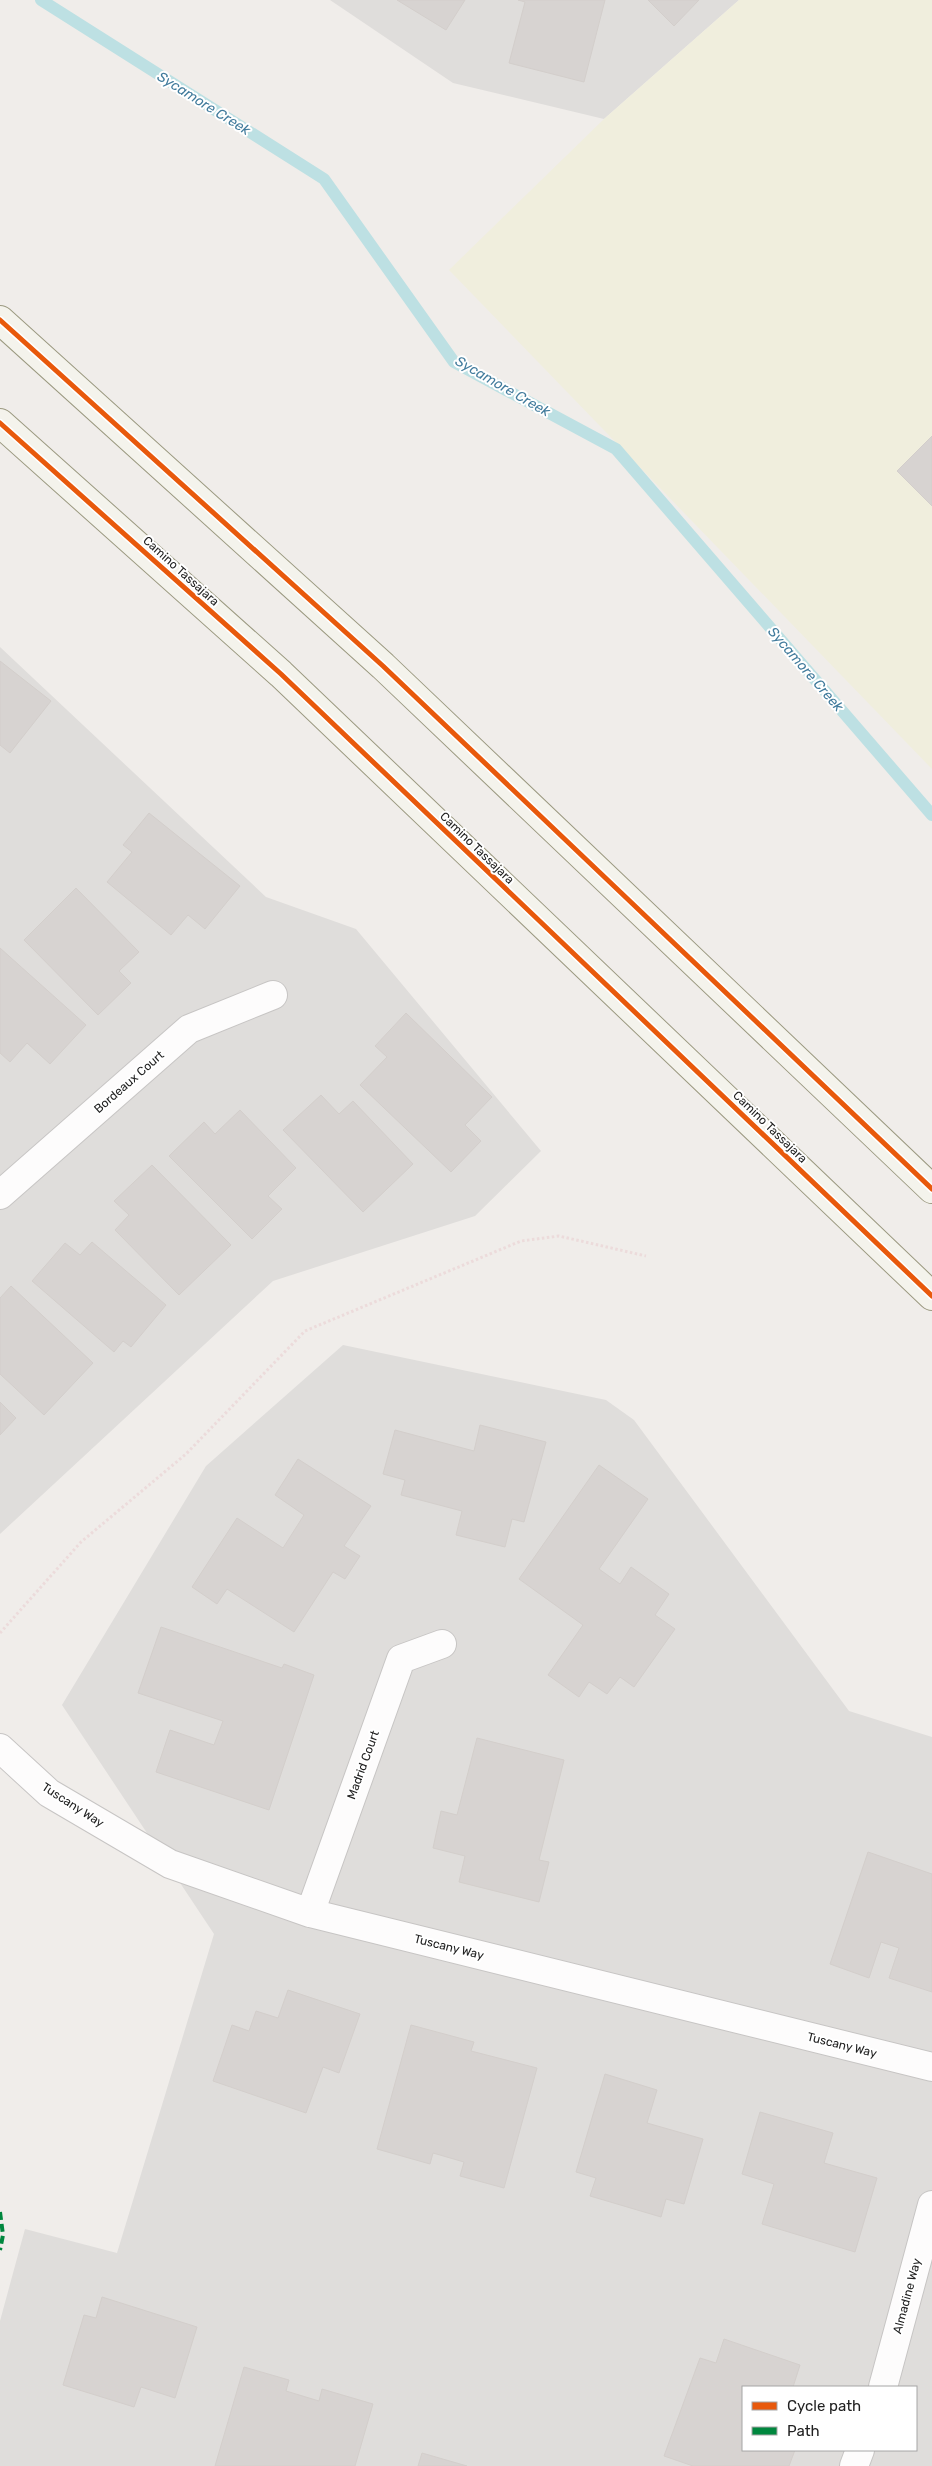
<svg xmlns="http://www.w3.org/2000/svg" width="932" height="2466" font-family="Rubik,sans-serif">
<rect width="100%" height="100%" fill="#f0edea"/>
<!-- residential -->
<path fill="#dfdddb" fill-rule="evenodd" d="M 330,0 L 739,0 L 604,119 L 453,83 Z
M 0,647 L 266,897 L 356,929 L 541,1151 L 475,1216 L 273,1281 L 0,1534 Z
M 343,1345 L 606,1400 L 634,1420 L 849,1711 L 932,1737 L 932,2466 L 0,2466 L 0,2321 L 25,2229 L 117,2253 L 214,1934 L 62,1705 L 206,1466 ZM 743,2387 L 916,2387 L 916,2450 L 743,2450 Z"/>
<!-- farmland -->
<path fill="#f0eedd" d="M 739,0 L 932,0 L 932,769 L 449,270 L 604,119 Z"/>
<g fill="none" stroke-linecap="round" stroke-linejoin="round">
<!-- stream -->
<path stroke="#bde0e3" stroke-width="12" d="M 41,0 L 324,179 L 454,362 L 616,449 L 932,815"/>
</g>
<!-- building -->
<path fill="#d7d3d1" stroke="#d3cecb" d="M 397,0 L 465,0 L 446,30 Z
M 518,0 L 605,0 L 584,82 L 509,63 L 525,2 Z
M 648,0 L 699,0 L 674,26 Z
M 932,436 L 932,506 L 897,471 Z
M 0,661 L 51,701 L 10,753 L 0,745 Z
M 149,813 L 240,886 L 205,929 L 188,915 L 171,935 L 107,882 L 132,852 L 123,845 Z
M 76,888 L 139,952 L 119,971 L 131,983 L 98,1015 L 24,940 Z
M 0,948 L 86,1025 L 50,1064 L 27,1043 L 10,1062 L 0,1053 Z
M 406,1013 L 492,1097 L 465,1125 L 481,1141 L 451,1172 L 360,1085 L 387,1057 L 375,1046 Z
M 321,1095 L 339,1114 L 353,1101 L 413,1164 L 363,1212 L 283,1130 Z
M 240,1110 L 296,1168 L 268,1196 L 282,1209 L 252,1239 L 169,1156 L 204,1122 L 215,1134 Z
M 152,1165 L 231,1245 L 179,1295 L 115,1230 L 129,1215 L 114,1201 Z
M 92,1242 L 166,1305 L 131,1347 L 123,1341 L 114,1352 L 32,1281 L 65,1243 L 80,1255 Z
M 11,1286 L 93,1363 L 44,1415 L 0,1374 L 0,1298 Z
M 0,1402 L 16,1418 L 0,1435 Z
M 480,1425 L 546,1442 L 524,1522 L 512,1519 L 505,1547 L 456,1535 L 462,1511 L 401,1495 L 405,1480 L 383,1474 L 395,1430 L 474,1451 Z
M 298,1459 L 371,1506 L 344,1546 L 360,1556 L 345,1579 L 333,1572 L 294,1632 L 227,1589 L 217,1604 L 192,1587 L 237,1518 L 283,1548 L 304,1515 L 275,1495 Z
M 599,1465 L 648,1499 L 599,1569 L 620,1584 L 631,1567 L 669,1594 L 655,1615 L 675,1629 L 634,1687 L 620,1677 L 607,1694 L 589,1682 L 579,1697 L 548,1675 L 583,1625 L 519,1579 Z
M 161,1627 L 282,1668 L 284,1664 L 314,1675 L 269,1810 L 156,1772 L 170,1730 L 214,1745 L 223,1721 L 138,1693 Z
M 477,1738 L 564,1760 L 539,1860 L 549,1862 L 539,1902 L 459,1882 L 465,1856 L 433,1848 L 441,1811 L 457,1815 Z
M 868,1852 L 932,1874 L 932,1992 L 889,1978 L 899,1948 L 881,1942 L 869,1978 L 830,1964 Z
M 288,1990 L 360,2014 L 339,2073 L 323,2067 L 306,2113 L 213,2081 L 232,2025 L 249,2031 L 256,2011 L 278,2018 Z
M 411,2025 L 474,2042 L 471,2051 L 537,2068 L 504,2188 L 460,2176 L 464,2162 L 433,2153 L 430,2164 L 377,2149 Z
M 605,2074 L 657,2090 L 647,2123 L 703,2139 L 684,2204 L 666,2199 L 661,2217 L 590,2196 L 596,2178 L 576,2172 Z
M 760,2112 L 833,2133 L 824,2163 L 877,2178 L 855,2252 L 762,2224 L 774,2184 L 742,2174 Z
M 102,2297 L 197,2327 L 175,2398 L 141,2387 L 134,2407 L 63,2385 L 84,2315 L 96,2318 Z
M 724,2339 L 800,2365 L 793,2387 L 743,2387 L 743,2450 L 795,2450 L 789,2466 L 693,2466 L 664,2456 L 700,2358 L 716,2363 Z
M 244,2367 L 289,2380 L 286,2391 L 319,2401 L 322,2389 L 373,2404 L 355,2466 L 215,2466 Z
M 422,2453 L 467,2466 L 418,2466 Z"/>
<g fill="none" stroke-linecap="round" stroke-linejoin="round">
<!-- street casing -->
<g stroke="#c7c5c4" stroke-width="30">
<path id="street" d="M 0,1195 L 189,1029 L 273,995
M 0,1748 L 49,1793 L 170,1864 L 310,1913 L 932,2067
M 310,1913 L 401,1659 L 442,1644
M 883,2387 L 932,2205
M 854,2466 L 860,2450"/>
</g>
<!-- secondary casing -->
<g stroke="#9b9980" stroke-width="30">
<path id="secondary" d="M 0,320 L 383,666 L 932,1189
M 0,423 L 281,674 L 932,1296"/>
</g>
<!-- path -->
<path stroke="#ecdbdb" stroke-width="3" stroke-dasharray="2.5 2.5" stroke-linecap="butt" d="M 0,1633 L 81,1542 L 186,1454 L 305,1331 L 521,1241 L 559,1236 L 646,1256"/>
<!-- street -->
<use href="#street" stroke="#fdfcfc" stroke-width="28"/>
<!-- secondary -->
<use href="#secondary" stroke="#f4f3ec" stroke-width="28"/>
<!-- quiet -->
<path stroke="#00873e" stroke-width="4" stroke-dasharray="8 4" stroke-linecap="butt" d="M 0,2212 L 3,2235 L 0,2250"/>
<!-- cycleway casing -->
<g stroke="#fff" stroke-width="8">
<path id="cycleway" d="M 0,320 L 383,666 L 932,1189
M 0,423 L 281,674 L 932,1296"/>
</g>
<!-- cycleway -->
<use href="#cycleway" stroke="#e8590c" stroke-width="5"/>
</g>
<g text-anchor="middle" stroke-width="4" stroke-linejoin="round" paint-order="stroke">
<!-- street labels -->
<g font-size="12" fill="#212121" stroke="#fff">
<text transform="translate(181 571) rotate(42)" y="4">Camino Tassajara</text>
<text transform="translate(477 848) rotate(44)" y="4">Camino Tassajara</text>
<text transform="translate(129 1082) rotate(-41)" y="4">Bordeaux Court</text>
<text transform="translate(770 1127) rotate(44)" y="4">Camino Tassajara</text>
<text transform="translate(363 1765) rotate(-70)" y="4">Madrid Court</text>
<text transform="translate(73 1805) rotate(33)" y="4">Tuscany Way</text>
<text transform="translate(449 1947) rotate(14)" y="4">Tuscany Way</text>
<text transform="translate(842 2045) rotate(14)" y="4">Tuscany Way</text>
<text transform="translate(907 2296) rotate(-75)" y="4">Almadine Way</text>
</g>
<!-- water labels -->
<g font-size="14" font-style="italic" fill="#417b9c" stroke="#fff">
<text transform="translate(204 103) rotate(32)" y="5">Sycamore Creek</text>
<text transform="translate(503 386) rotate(30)" y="5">Sycamore Creek</text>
<text transform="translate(806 669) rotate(49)" y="5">Sycamore Creek</text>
</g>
</g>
<!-- legend -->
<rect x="742" y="2386" width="175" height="65" fill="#ffffff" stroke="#a6a6a6"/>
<rect x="752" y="2402" width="25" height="8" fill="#e8590c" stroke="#a6a6a6"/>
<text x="787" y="2411" font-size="15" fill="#212121">Cycle path</text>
<rect x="752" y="2427" width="25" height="8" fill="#00873e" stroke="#a6a6a6"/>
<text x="787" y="2436" font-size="15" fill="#212121">Path</text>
</svg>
